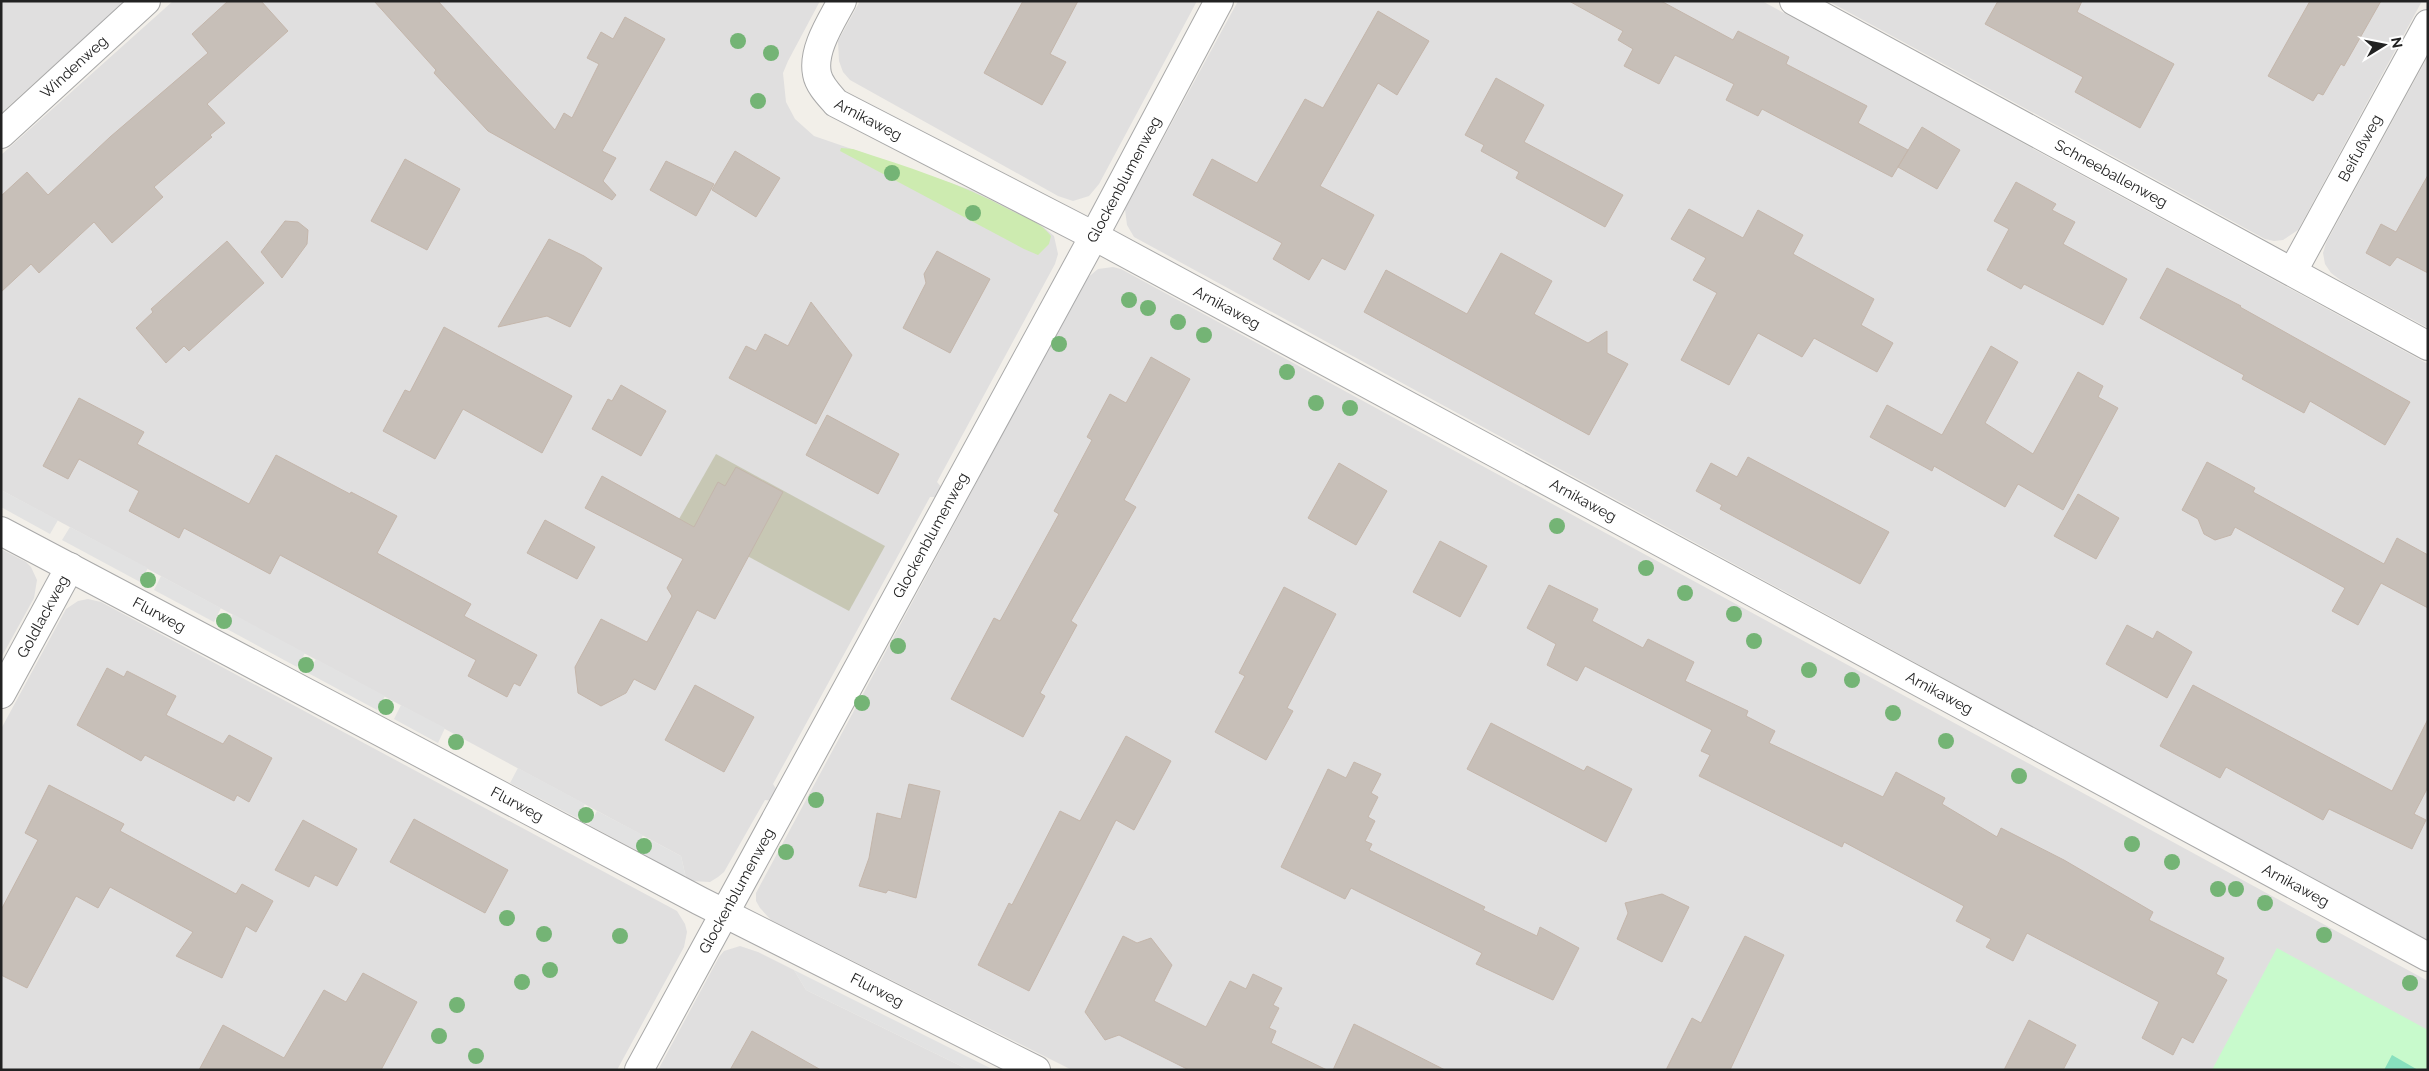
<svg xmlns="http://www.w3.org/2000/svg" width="2429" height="1071" font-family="Raleway,sans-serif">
<rect width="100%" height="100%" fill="#f2efe9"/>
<!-- residential -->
<path fill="#e0dfdf" d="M 1,1 L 125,1 L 1,113 Z
M 173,1 L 820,1 L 788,61 L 783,73 L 786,102 L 795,119 L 814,136 L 971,190 L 1042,226 L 1054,236 L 1058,254 L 1055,264 L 937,482 L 943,489 L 939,497 L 930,497 L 773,784 L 778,792 L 774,801 L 765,800 L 724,872 L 718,877 L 710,882 L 691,881 L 686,878 L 681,856 L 1,490 L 1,155 Z
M 860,1 L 1197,1 L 1099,184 L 1089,196 L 1073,201 L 1058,196 L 850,80 L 843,72 L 839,61 L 838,41 Z
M 1238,1 L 1762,1 L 2428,364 L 2428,942 L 1134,237 L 1127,225 L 1125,209 Z
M 1828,1 L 2422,1 L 2298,230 L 2283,240 L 2274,241 L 2265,239 Z
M 2428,56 L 2428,328 L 2343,282 L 2331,273 L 2325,264 L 2323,253 L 2326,243 Z
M 1113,267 L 1121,269 L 2428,981 L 2428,1070 L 1072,1070 L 771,920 L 760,908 L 756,901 L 756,893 L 1086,279 L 1098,269 Z
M 1,549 L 26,562 L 31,567 L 37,580 L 34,598 L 1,658 Z
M 88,599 L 101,602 L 677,911 L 685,924 L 687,932 L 684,947 L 617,1070 L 1,1070 L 1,729 L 66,609 L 78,601 Z
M 740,946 L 758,952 L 794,970 L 806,990 L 969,1070 L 658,1070 L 719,957 L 724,951 Z"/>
<!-- construction -->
<path fill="#c7c7b4" d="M 716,454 L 885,546 L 849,611 L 679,519 Z"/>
<!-- grass -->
<path fill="#cdebb0" d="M 841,148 L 853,149 C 907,167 960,183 1010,210 C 1026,218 1039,221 1051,236 L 1049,244 L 1038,255 L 1024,249 L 840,151 Z"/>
<!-- park -->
<path fill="#c8facc" d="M 2277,948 L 2428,1030 L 2428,1070 L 2212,1070 Z"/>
<!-- pitch -->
<path fill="#88e0be" d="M 2392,1055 L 2418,1070 L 2384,1070 Z"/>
<!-- parking -->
<path fill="#e2e2e2" d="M 1,490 L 58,520 L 50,534 L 1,507 Z
M 70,527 L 148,568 L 140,582 L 62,540 Z
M 161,576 L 221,608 L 214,622 L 154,590 Z
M 233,614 L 305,653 L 297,667 L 225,628 Z
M 316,659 L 385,696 L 377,710 L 308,673 Z
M 401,705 L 445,728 L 438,743 L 394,719 Z
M 518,768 L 585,804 L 577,818 L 510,783 Z
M 597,811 L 643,835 L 636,850 L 589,825 Z
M 651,840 L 681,856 L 686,878 L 643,854 Z
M 794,970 L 994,1070 L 969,1070 L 806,990 Z"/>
<!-- building -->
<path fill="#c7bfb8" stroke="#c4b6ab" d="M 228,1 L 261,1 L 288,31 L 207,104 L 225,123 L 210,135 L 212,137 L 154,187 L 163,197 L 112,243 L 94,222 L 39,273 L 31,264 L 1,292 L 1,196 L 27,172 L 48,195 L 110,137 L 208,53 L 192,34 Z
M 374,1 L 438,1 L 555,130 L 564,113 L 572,118 L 599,64 L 587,58 L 601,32 L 613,39 L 625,17 L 665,39 L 602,151 L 616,158 L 603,181 L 616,195 L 612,200 L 488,131 L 434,73 L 436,70 Z
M 1023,1 L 1078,1 L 1050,54 L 1066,62 L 1042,105 L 984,73 Z
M 1569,1 L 1661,1 L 1733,40 L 1738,31 L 1789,57 L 1786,64 L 1867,106 L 1858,123 L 1908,150 L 1892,177 L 1762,109 L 1758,116 L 1726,100 L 1734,84 L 1675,55 L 1659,84 L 1624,66 L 1633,49 L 1618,40 L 1623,31 Z
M 1998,1 L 2082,1 L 2077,12 L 2174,64 L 2140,128 L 2075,92 L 2083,77 L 1985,24 Z
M 2310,1 L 2381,1 L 2344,66 L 2341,64 L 2323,95 L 2318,93 L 2313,101 L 2268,76 Z
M 1378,11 L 1429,41 L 1397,95 L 1378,83 L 1320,186 L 1374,215 L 1345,270 L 1322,258 L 1309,280 L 1273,259 L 1282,243 L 1193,195 L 1212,159 L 1257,183 L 1305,99 L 1323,108 Z
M 1496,78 L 1544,105 L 1524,142 L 1623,195 L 1605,227 L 1516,178 L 1519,172 L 1481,151 L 1484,145 L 1465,135 Z
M 1922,127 L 1960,150 L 1937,189 L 1898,167 Z
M 735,151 L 780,178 L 756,217 L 712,190 Z
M 405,159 L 460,189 L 427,250 L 371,221 Z
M 666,161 L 714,184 L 696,216 L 650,190 Z
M 2428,175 L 2428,273 L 2397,257 L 2390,266 L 2366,253 L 2381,224 L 2396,232 Z
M 2016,182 L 2056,204 L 2052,210 L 2075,222 L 2063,244 L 2127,279 L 2103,325 L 2024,284 L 2021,289 L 1987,270 L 2009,229 L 1994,221 Z
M 1689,209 L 1743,238 L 1758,210 L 1803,235 L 1793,254 L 1874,299 L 1861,325 L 1893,343 L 1877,372 L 1814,338 L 1802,357 L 1758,333 L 1729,385 L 1681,360 L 1717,293 L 1693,280 L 1706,258 L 1671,239 Z
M 285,221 L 298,222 L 308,230 L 307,244 L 282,278 L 261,252 Z
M 549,239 L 584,256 L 602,268 L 570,327 L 547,316 L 498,327 Z
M 227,241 L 264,283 L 189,351 L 184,346 L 166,363 L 136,328 L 153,312 L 151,309 Z
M 937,251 L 990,279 L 950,353 L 903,328 L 926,283 L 924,274 Z
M 1501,253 L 1552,281 L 1534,314 L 1588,343 L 1607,331 L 1607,353 L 1628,364 L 1589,435 L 1364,312 L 1386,270 L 1467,314 Z
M 2167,268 L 2241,306 L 2240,307 L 2410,402 L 2385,445 L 2310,401 L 2304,413 L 2242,379 L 2244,375 L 2140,318 Z
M 811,302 L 852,355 L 816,424 L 729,378 L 746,346 L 756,351 L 765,334 L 788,346 Z
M 444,327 L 572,396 L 542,453 L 463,409 L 435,459 L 383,431 L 405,390 L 410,392 Z
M 1991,346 L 2018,362 L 1985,423 L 2033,454 L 2078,372 L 2103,386 L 2098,397 L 2118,408 L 2063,510 L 2018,484 L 2005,507 L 1934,466 L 1932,471 L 1870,437 L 1887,405 L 1942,435 Z
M 1151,357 L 1190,379 L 1124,500 L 1136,507 L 1071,621 L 1077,625 L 1040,693 L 1045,696 L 1023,737 L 951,699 L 994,618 L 1000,621 L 1059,514 L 1054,511 L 1092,440 L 1087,437 L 1110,394 L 1126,403 Z
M 621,385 L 666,411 L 641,456 L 592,429 L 608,399 L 612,401 Z
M 79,398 L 144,432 L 137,444 L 249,504 L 276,455 L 350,494 L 351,492 L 397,516 L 377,553 L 471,604 L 464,616 L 537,655 L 520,686 L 514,683 L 507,697 L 468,676 L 476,660 L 280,555 L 270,574 L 184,528 L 179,538 L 129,511 L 139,491 L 79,459 L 68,479 L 43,466 Z
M 827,415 L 899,454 L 878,494 L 806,455 Z
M 1748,457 L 1889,532 L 1860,584 L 1720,509 L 1722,505 L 1696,491 L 1711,463 L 1737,477 Z
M 2207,462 L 2255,488 L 2253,492 L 2384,564 L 2397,538 L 2428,555 L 2428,608 L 2381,583 L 2358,625 L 2332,611 L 2345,588 L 2235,527 L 2231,535 L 2215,540 L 2204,534 L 2198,519 L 2182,510 Z
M 1339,463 L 1387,491 L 1356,545 L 1308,518 Z
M 736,467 L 783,492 L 715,619 L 697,610 L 655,690 L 634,679 L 626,693 L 601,706 L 578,693 L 575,667 L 601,619 L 647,642 L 672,596 L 667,588 L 683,559 L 585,508 L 602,476 L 694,527 L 718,482 L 725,486 Z
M 2078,494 L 2119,518 L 2096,559 L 2054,536 Z
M 545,520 L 595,547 L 577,579 L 527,553 Z
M 1440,541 L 1487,566 L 1460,617 L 1413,592 Z
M 1549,585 L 1598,609 L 1592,621 L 1643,648 L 1648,639 L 1694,662 L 1685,681 L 1748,711 L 1746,716 L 1775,731 L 1769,743 L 1883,797 L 1896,772 L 1945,798 L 1942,804 L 1997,837 L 2001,828 L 2064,860 L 2153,912 L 2149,920 L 2224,958 L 2216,974 L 2227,980 L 2193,1043 L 2182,1037 L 2173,1055 L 2142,1038 L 2159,1002 L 2027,933 L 2013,961 L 1986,947 L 1991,939 L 1956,921 L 1964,906 L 1844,842 L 1842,847 L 1699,776 L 1710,755 L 1701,751 L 1712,730 L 1585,666 L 1577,681 L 1547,665 L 1556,644 L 1527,628 Z
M 1284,587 L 1336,614 L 1287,708 L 1293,711 L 1266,760 L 1215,732 L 1245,676 L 1239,673 Z
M 2127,625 L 2153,639 L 2157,631 L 2192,652 L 2167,698 L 2106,664 Z
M 107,668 L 124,677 L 127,671 L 176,696 L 166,715 L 223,744 L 229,735 L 272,758 L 249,802 L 237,795 L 234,801 L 145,755 L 141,761 L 77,725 Z
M 695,685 L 754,717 L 724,772 L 665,740 Z
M 2193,685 L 2392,791 L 2428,719 L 2428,787 L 2414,814 L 2426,820 L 2412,849 L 2329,809 L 2323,820 L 2226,767 L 2220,778 L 2160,746 Z
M 1491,723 L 1584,771 L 1587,766 L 1632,789 L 1606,842 L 1467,769 Z
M 1126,736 L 1171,761 L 1134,830 L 1116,820 L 1029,991 L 978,965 L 1009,903 L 1012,905 L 1060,811 L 1080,821 Z
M 1354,762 L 1381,774 L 1371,793 L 1378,797 L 1368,817 L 1375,821 L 1365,841 L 1372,844 L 1369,850 L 1485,907 L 1483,910 L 1537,936 L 1540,927 L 1579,948 L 1553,1000 L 1476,964 L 1482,953 L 1351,888 L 1345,899 L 1281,867 L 1328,769 L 1346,778 Z
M 909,784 L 940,791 L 916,898 L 888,890 L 886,893 L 859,886 L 869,858 L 877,813 L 901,819 Z
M 49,785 L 124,824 L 120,831 L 236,894 L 242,884 L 273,901 L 256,932 L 246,926 L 222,978 L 176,956 L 193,932 L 110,887 L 98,908 L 76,896 L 27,988 L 1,975 L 1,910 L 38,840 L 25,833 Z
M 414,819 L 508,870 L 485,913 L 390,862 Z
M 303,820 L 357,849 L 337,886 L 315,875 L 309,887 L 275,870 Z
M 1662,894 L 1689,907 L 1662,962 L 1617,939 L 1628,913 L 1625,903 Z
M 1123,936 L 1137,943 L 1151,938 L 1172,965 L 1154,1001 L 1206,1027 L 1230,981 L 1246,989 L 1253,974 L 1282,988 L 1273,1005 L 1279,1008 L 1269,1028 L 1276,1031 L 1271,1043 L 1327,1070 L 1189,1070 L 1119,1035 L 1105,1040 L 1085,1012 Z
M 1745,936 L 1784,955 L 1730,1070 L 1666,1070 L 1692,1018 L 1701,1023 Z
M 363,973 L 417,1002 L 381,1070 L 199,1070 L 223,1025 L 284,1058 L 324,990 L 346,1002 Z
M 2029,1020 L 2076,1045 L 2063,1070 L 2004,1070 Z
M 1354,1024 L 1380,1037 L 1445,1070 L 1333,1070 Z
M 752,1031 L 821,1070 L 730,1070 Z"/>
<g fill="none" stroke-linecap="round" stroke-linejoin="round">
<!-- street casing -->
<g stroke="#a9a9a9" stroke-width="30">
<g id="street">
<path id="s1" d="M 842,1 C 831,22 812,50 817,74 C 819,85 829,95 836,103 L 1094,236 L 2428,957"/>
<path id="s2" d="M 1794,1 L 2428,346"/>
<path id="s3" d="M 1,134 L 146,1"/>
<path id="s4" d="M 2293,271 L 2428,24"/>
<path id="s5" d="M 1,531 L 700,901 L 1036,1070"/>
<path id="s6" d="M 1,694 L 70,567"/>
<path id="s7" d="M 639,1070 L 1094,236 L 1219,1"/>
</g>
</g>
<!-- street -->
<use href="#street" stroke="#fff" stroke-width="28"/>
</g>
<!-- trees -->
<g fill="#74b475">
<circle cx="738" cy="41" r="8"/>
<circle cx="771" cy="53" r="8"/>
<circle cx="758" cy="101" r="8"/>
<circle cx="892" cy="173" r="8"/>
<circle cx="973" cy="213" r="8"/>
<circle cx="1129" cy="300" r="8"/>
<circle cx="1148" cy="308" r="8"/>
<circle cx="1178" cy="322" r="8"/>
<circle cx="1204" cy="335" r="8"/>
<circle cx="1059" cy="344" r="8"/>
<circle cx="1287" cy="372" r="8"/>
<circle cx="1316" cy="403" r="8"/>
<circle cx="1350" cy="408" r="8"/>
<circle cx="1557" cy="526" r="8"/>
<circle cx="1646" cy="568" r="8"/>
<circle cx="148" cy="580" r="8"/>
<circle cx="1685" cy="593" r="8"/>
<circle cx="1734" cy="614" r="8"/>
<circle cx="224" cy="621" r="8"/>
<circle cx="1754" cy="641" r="8"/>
<circle cx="898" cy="646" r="8"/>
<circle cx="306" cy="665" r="8"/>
<circle cx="1809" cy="670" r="8"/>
<circle cx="1852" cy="680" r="8"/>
<circle cx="862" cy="703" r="8"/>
<circle cx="386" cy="707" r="8"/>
<circle cx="1893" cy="713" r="8"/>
<circle cx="1946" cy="741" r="8"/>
<circle cx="456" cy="742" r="8"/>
<circle cx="2019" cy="776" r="8"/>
<circle cx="816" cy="800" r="8"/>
<circle cx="586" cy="815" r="8"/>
<circle cx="2132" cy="844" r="8"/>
<circle cx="644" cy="846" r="8"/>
<circle cx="786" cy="852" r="8"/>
<circle cx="2172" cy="862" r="8"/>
<circle cx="2218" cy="889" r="8"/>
<circle cx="2236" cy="889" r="8"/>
<circle cx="2265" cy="903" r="8"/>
<circle cx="507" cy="918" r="8"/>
<circle cx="544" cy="934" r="8"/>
<circle cx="2324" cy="935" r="8"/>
<circle cx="620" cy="936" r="8"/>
<circle cx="550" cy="970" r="8"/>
<circle cx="522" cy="982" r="8"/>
<circle cx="2410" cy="983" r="8"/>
<circle cx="457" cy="1005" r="8"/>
<circle cx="439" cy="1036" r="8"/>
<circle cx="476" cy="1056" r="8"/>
</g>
<g text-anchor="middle" stroke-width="4" stroke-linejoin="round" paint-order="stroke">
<!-- street labels -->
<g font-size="15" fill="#222" stroke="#fff">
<text dy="5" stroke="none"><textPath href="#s3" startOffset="99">Windenweg</textPath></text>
<text dy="5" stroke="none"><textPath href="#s1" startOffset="150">Arnikaweg</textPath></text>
<text dy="5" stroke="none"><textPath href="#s4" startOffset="140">Beifußweg</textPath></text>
<text dy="5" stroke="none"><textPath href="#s2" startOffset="361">Schneeballenweg</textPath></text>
<text dy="5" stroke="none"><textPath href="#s7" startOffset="1014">Glockenblumenweg</textPath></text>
<text dy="5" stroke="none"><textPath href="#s1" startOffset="555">Arnikaweg</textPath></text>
<text dy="5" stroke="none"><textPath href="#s1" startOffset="960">Arnikaweg</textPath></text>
<text dy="5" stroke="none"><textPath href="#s7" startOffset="609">Glockenblumenweg</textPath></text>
<text dy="5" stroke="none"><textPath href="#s5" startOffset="179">Flurweg</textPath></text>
<text dy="5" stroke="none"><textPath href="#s6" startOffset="88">Goldlackweg</textPath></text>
<text dy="5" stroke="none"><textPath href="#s1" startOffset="1365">Arnikaweg</textPath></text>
<text dy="5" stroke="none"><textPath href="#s5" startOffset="584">Flurweg</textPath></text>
<text dy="5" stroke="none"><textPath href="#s1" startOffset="1770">Arnikaweg</textPath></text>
<text dy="5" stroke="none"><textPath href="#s7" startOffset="204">Glockenblumenweg</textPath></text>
<text dy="5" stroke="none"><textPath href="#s5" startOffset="989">Flurweg</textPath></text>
</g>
</g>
<!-- border -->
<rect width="2429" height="1071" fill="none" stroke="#222222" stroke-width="5"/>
<!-- north arrow -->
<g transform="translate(2384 45) rotate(80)" stroke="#ffffff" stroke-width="4" paint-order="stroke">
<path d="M0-4L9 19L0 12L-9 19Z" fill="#222222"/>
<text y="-8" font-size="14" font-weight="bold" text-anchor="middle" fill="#222222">N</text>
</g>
</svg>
